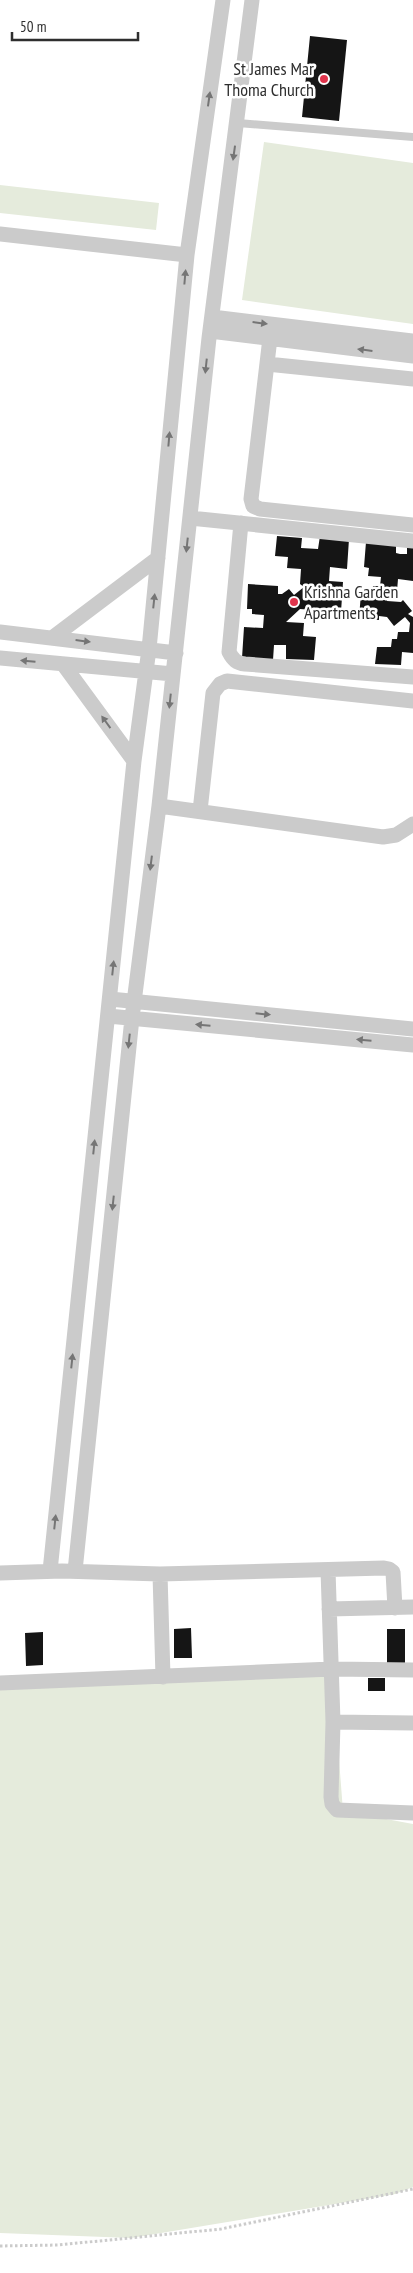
<svg xmlns="http://www.w3.org/2000/svg" width="413" height="2273" font-family="'PT Sans Narrow',sans-serif">
<rect width="100%" height="100%" fill="#fff"/>
<!-- green -->
<path fill="#e5ebdc" d="M 264,142 L 413,163 L 413,324 L 242,300 Z
M 0,185 L 159,203 L 156,230 L 0,213 Z
M 332,1669 L 343,1811 L 413,1824 L 413,2187 L 395,2194 L 131,2238 L 0,2233 L 0,1690 Z"/>
<!-- building -->
<path fill="#151515" d="M 310,36 L 347,40 L 339,121 L 302,117 Z
M 277,536 L 302,538 L 301,548 L 318,549 L 320,536 L 349,539 L 347,569 L 330,567 L 329,581 L 343,582 L 341,612 L 300,609 L 286,622 L 304,623 L 303,636 L 316,637 L 314,660 L 286,659 L 286,645 L 274,645 L 273,660 L 242,658 L 244,627 L 263,628 L 264,615 L 252,614 L 252,609 L 247,609 L 248,584 L 278,586 L 278,594 L 282,594 L 289,589 L 294,595 L 304,587 L 300,584 L 301,569 L 287,568 L 288,557 L 275,556 Z
M 366,542 L 396,545 L 396,553 L 400,554 L 407,554 L 407,547 L 413,548 L 413,581 L 398,579 L 397,591 L 388,590 L 387,601 L 401,602 L 403,600 L 412,611 L 408,614 L 413,617 L 413,653 L 402,652 L 401,665 L 375,664 L 377,647 L 391,647 L 392,639 L 397,639 L 398,632 L 409,632 L 410,623 L 405,617 L 394,626 L 387,617 L 379,616 L 379,620 L 359,618 L 361,593 L 372,593 L 373,586 L 380,586 L 381,577 L 368,576 L 369,568 L 364,567 Z
M 191,1628 L 192,1658 L 174,1658 L 174,1629 Z
M 387,1629 L 405,1629 L 405,1663 L 387,1663 Z
M 43,1632 L 43,1665 L 26,1666 L 25,1633 Z
M 368,1678 L 385,1678 L 385,1691 L 368,1691 Z"/>
<g fill="none" stroke-linecap="round" stroke-linejoin="round">
<!-- path -->
<path stroke="#cbcbcb" stroke-width="3" stroke-dasharray="2.5 2.5" stroke-linecap="butt" d="M 0,2246 L 58,2245 L 221,2229 L 413,2189"/>
<!-- service -->
<path stroke="#cbcbcb" stroke-width="8" d="M 238,123 L 413,137"/>
<!-- minor -->
<path stroke="#cbcbcb" stroke-width="15" d="M 0,234 L 187,255
M 212,317 L 413,341
M 210,331 L 413,356
M 270,338 L 251,499 L 253,506 L 260,509 L 413,525
M 267,364 L 413,379
M 190,518 L 413,541
M 241,523 L 229,652 C 233,660 237,663 245,664 L 413,677
M 0,632 L 176,653
M 52,638 L 158,558
M 0,658 L 173,674
M 63,664 L 134,761
M 159,806 L 383,837 L 396,835 L 413,824
M 200,811 L 213,693 L 220,684 L 227,681 L 413,701
M 110,999 L 413,1029
M 108,1016 L 413,1045
M 328,1570 L 333,1722 L 413,1723
M 50,1571 L 134,761 L 149,649 L 187,255 L 223,0
M 75,1571 L 132,1018 L 159,806 L 209,338 L 252,0
M 0,1573 L 62,1571 L 160,1574 L 384,1568 L 389,1569 L 393,1572 L 395,1608
M 160,1574 L 163,1677
M 329,1609 L 413,1607
M 0,1683 L 332,1669 L 413,1670
M 333,1722 L 331,1797 L 332,1804 L 337,1810 L 413,1813"/>
</g>
<!-- one-way arrows -->
<defs><path id="oneway-solid" d="M-6-.8H1V-3.2L6.5 0L1 3.2V.8H-6Z" transform="scale(1.25)"/></defs>
<g fill="#757575">
<use href="#oneway-solid" transform="translate(209 99) rotate(-82)"/>
<use href="#oneway-solid" transform="translate(234 153) rotate(98)"/>
<use href="#oneway-solid" transform="translate(185 277) rotate(-85)"/>
<use href="#oneway-solid" transform="translate(260 323) rotate(7)"/>
<use href="#oneway-solid" transform="translate(365 350) rotate(-173)"/>
<use href="#oneway-solid" transform="translate(206 366) rotate(96)"/>
<use href="#oneway-solid" transform="translate(169 439) rotate(-85)"/>
<use href="#oneway-solid" transform="translate(187 545) rotate(96)"/>
<use href="#oneway-solid" transform="translate(154 601) rotate(-84)"/>
<use href="#oneway-solid" transform="translate(83 641) rotate(7)"/>
<use href="#oneway-solid" transform="translate(28 661) rotate(-175)"/>
<use href="#oneway-solid" transform="translate(170 701) rotate(96)"/>
<use href="#oneway-solid" transform="translate(106 722) rotate(-126)"/>
<use href="#oneway-solid" transform="translate(151 863) rotate(97)"/>
<use href="#oneway-solid" transform="translate(113 968) rotate(-84)"/>
<use href="#oneway-solid" transform="translate(263 1014) rotate(6)"/>
<use href="#oneway-solid" transform="translate(203 1025) rotate(-175)"/>
<use href="#oneway-solid" transform="translate(364 1040) rotate(-175)"/>
<use href="#oneway-solid" transform="translate(129 1041) rotate(96)"/>
<use href="#oneway-solid" transform="translate(94 1147) rotate(-84)"/>
<use href="#oneway-solid" transform="translate(113 1203) rotate(96)"/>
<use href="#oneway-solid" transform="translate(72 1361) rotate(-84)"/>
<use href="#oneway-solid" transform="translate(55 1522) rotate(-84)"/>
</g>
<!-- markers -->
<g fill="#e1344c" stroke="#fff" stroke-width="2">
<circle cx="324" cy="79" r="5"/>
<circle cx="294" cy="602" r="5"/>
</g>
<g text-anchor="middle" stroke-width="5" stroke-linejoin="round" paint-order="stroke">
<!-- poi labels -->
<g font-size="18" fill="#2e2e2e" stroke="#fff" text-anchor="end">
<text x="314" y="75">St James Mar<tspan x="314" dy="21">Thoma Church</tspan></text>
<text x="304" y="598" text-anchor="start">Krishna Garden<tspan x="304" dy="21">Apartments</tspan></text>
</g>
</g>
<!-- scale -->
<path d="M12 32v8h126v-8" fill="none" stroke="#2e2e2e" stroke-width="2.5"/>
<text x="20" y="32" font-size="15" fill="#2e2e2e" stroke="#ffffff" stroke-width="4" paint-order="stroke">50 m</text>
</svg>
